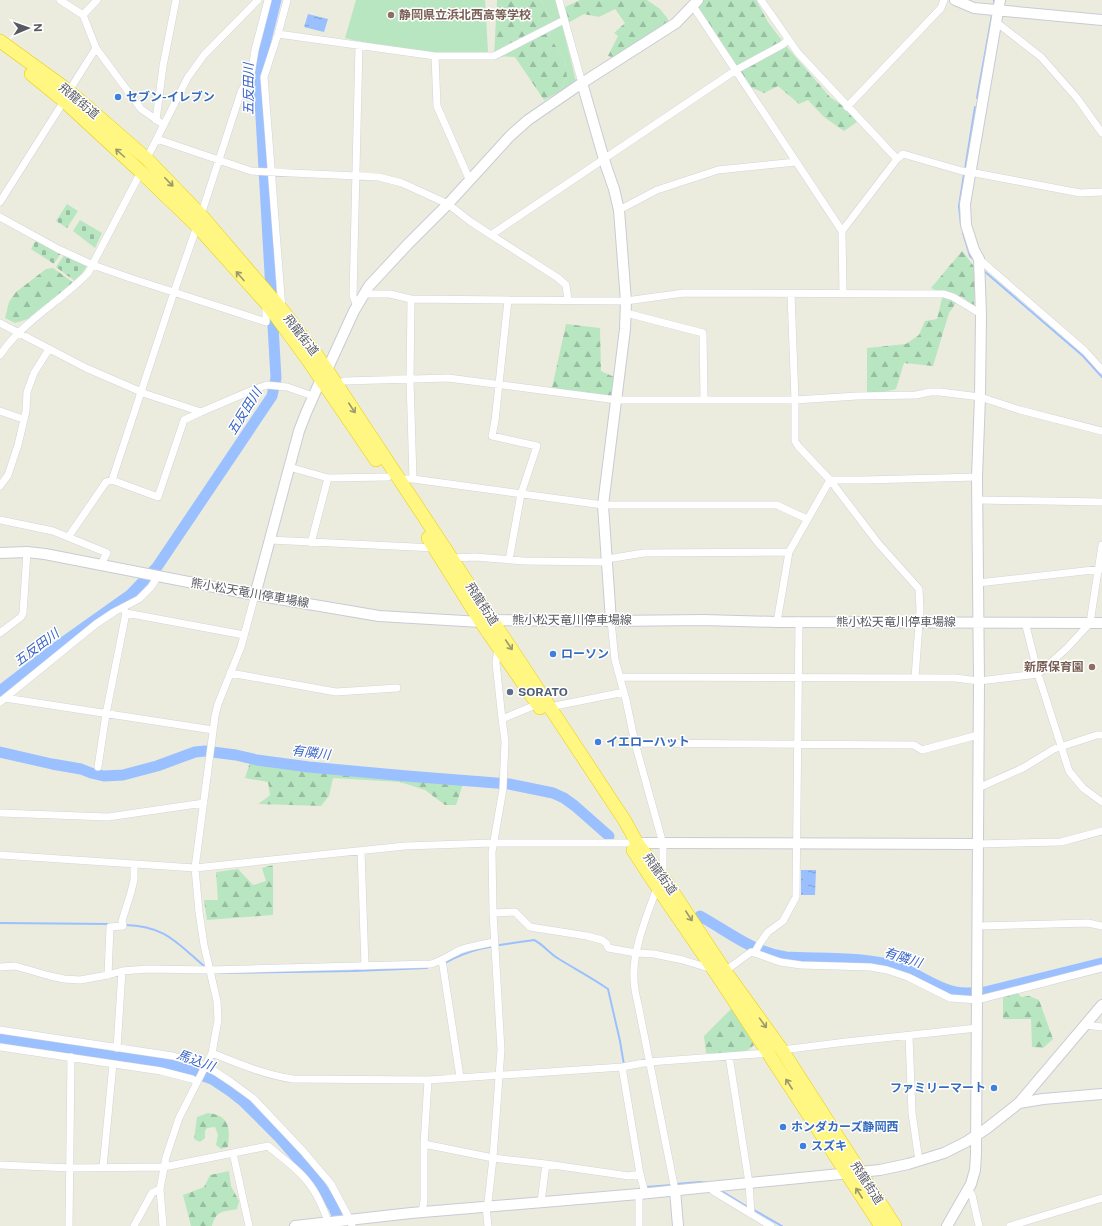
<svg xmlns="http://www.w3.org/2000/svg" width="1102" height="1226" font-family="'Public Sans','Noto Sans JP',sans-serif">
<defs>
<pattern id="forest-firs" width="22" height="20" patternUnits="userSpaceOnUse"><rect width="22" height="20" fill="#b8e6c1"/><path d="M5 1l3.5 6h-7zM16 11l3.5 6h-7z" fill="#98bda0"/></pattern>
<pattern id="cemetery-stones" width="16" height="16" patternUnits="userSpaceOnUse"><rect width="16" height="16" fill="#b8e6c1"/><path d="M2 7V4a2 2 0 0 1 4 0v3zM10 15v-3a2 2 0 0 1 4 0v3z" fill="#98bda0"/></pattern>
<pattern id="water-ripples" width="26" height="14" patternUnits="userSpaceOnUse"><rect width="26" height="14" fill="#9bc0ff"/><path d="M2 4q2-2 4 0t4 0M15 11q2-2 4 0t4 0" fill="none" stroke="#819fd2"/></pattern>
</defs>
<rect width="100%" height="100%" fill="#ececde"/>
<!-- grass -->
<path fill="#b8e6c1" d="M 356,0 L 485,0 L 488,52 L 401,52 L 345,38 Z
M 541,0 L 556,0 L 576,81 L 565,91 L 559,92 L 567,77 L 565,60 L 549,36 L 552,21 Z"/>
<!-- forest -->
<path fill="url(#forest-firs)" d="M 497,0 L 541,0 L 542,2 L 552,21 L 549,36 L 565,60 L 567,77 L 559,92 L 544,100 L 515,57 L 494,56 Z
M 580,0 L 647,0 L 660,9 L 668,19 L 668,29 L 617,58 L 608,56 L 618,36 L 614,33 L 625,23 L 615,9 L 599,17 L 584,14 L 568,23 L 563,8 Z
M 702,0 L 756,0 L 768,22 L 787,47 L 830,97 L 852,112 L 857,122 L 844,131 L 824,117 L 808,100 L 799,104 L 778,86 L 764,93 L 746,85 L 695,9 Z
M 962,251 L 976,269 L 974,306 L 961,296 L 949,313 L 933,366 L 904,363 L 896,389 L 867,396 L 867,348 L 906,344 L 919,335 L 925,321 L 937,319 L 943,294 L 931,288 Z
M 53,268 L 74,283 L 31,318 L 15,323 L 5,318 L 9,302 L 16,292 L 46,269 Z
M 566,324 L 600,328 L 601,371 L 614,377 L 612,396 L 552,388 Z
M 250,762 L 372,776 L 463,784 L 456,805 L 445,805 L 425,790 L 400,782 L 333,778 L 329,796 L 321,806 L 258,804 L 265,799 L 270,795 L 268,782 L 245,778 Z
M 273,865 L 273,915 L 207,920 L 204,900 L 218,900 L 216,872 L 238,869 L 253,885 L 266,881 L 262,868 Z
M 1018,993 L 1021,997 L 1029,996 L 1039,1000 L 1053,1039 L 1043,1048 L 1032,1047 L 1031,1019 L 1003,1019 L 1003,996 Z
M 732,1008 L 754,1045 C 743,1058 720,1053 706,1053 L 704,1036 Z
M 208,1113 C 230,1116 230,1127 228,1147 L 221,1149 L 216,1145 L 218,1135 L 215,1127 L 207,1128 L 205,1131 L 205,1138 L 200,1142 L 194,1139 L 197,1117 Z
M 229,1171 L 231,1186 L 239,1201 L 237,1209 C 223,1212 216,1210 212,1226 L 191,1226 L 183,1195 L 204,1187 L 210,1175 Z"/>
<!-- cemetery -->
<path fill="url(#cemetery-stones)" d="M 67,204 L 78,211 L 67,228 L 56,221 Z
M 80,220 L 102,233 L 95,248 L 73,231 Z
M 36,240 L 61,253 L 54,264 L 31,249 Z
M 65,254 L 87,266 L 76,282 L 56,267 Z"/>
<!-- water -->
<path fill="url(#water-ripples)" d="M 308,14 L 328,19 L 324,32 L 304,27 Z
M 801,870 L 816,870 L 815,895 L 801,895 Z"/>
<g fill="none" stroke-linecap="round" stroke-linejoin="round">
<!-- stream -->
<path stroke="#9bc0ff" stroke-width="2" d="M 994,2 L 994,0
M 977,98 L 992,15
M 965,169 L 975,107
M 961,225 L 959,206 L 964,174
M 963,233 L 970,256 L 972,258
M 984,271 L 1083,356 L 1102,377
M 0,923 L 110,924
M 125,925 C 165,926 176,942 204,966
M 445,963 C 475,946 501,945 534,940 C 544,945 550,954 559,959 C 575,969 592,978 608,989 L 620,1041 L 624,1065
M 216,973 L 353,971 L 427,968
M 676,1184 L 700,1182 L 708,1183
M 646,1186 L 646,1187 L 672,1185
M 720,1190 L 746,1206
M 754,1210 L 782,1226"/>
<!-- river -->
<path stroke="#9bc0ff" stroke-width="11" d="M 0,691 L 61,644 L 130,595 L 157,567 L 272,396 L 276,378 L 259,82 L 261,60 L 276,0
M 0,752 L 52,764 L 81,769 L 91,773 L 104,776 L 123,775 L 157,766 L 195,752 L 205,751 L 236,755 L 257,760 L 309,767 L 407,776 L 509,784 L 553,793 L 564,798 L 575,806 L 609,836
M 700,916 C 729,932 752,952 786,957 C 824,959 865,956 902,968 C 920,975 935,988 955,992 C 965,994 975,993 985,992 L 1102,963
M 0,1038 L 148,1060 L 175,1066 L 212,1079 L 230,1091 L 244,1102 L 278,1136 L 318,1182 L 334,1208 L 341,1226"/>
<!-- street casing -->
<g stroke="#d2d3da" stroke-width="8">
<path id="street" d="M 60,0 L 83,15 L 96,48 L 141,109 L 164,125
M 559,0 L 582,83
M 761,0 L 798,53 L 897,159
M 693,6 L 842,231 L 843,294
M 83,15 L 97,0
M 996,22 L 1041,57 L 1077,98 L 1102,133
M 278,34 L 435,56 L 494,56 L 564,20
M 435,56 L 437,106 L 470,181
M 69,91 L 96,48
M 847,107 L 941,8 L 944,0
M 156,120 L 163,66 L 176,0
M 157,139 L 251,171 L 379,177 L 402,183 L 448,204 L 471,222 L 558,278 L 566,285 L 568,300
M 146,160 L 188,77 L 204,55 L 258,0
M 0,202 L 64,101
M 619,210 L 657,190 L 718,170 L 796,162
M 201,215 L 241,92 L 251,74 L 255,50 L 268,0
M 0,217 L 58,249 L 93,265 L 130,278 L 266,322 L 266,306
M 842,231 L 897,159 L 903,154 L 962,171 L 970,172 L 1080,193 L 1102,192
M 491,235 L 736,70 L 782,45 L 788,40
M 979,259 L 1085,351 L 1102,370
M 364,294 L 390,294 L 411,299 L 626,301 L 684,293 L 944,294 L 953,297 L 981,314
M 791,294 L 795,400 L 795,441 L 798,446 L 830,480 L 878,543 L 919,589 L 920,610 L 915,678
M 411,299 L 410,380 L 413,479
M 508,300 L 495,421 L 492,436 L 537,446 L 521,494 L 509,560
M 357,306 L 353,296 L 359,45
M 282,309 L 264,77 L 278,34 L 287,0
M 626,313 L 703,333 L 704,400
M 0,323 L 86,368 L 146,394 L 201,412 L 255,389 L 267,385 L 287,387 L 313,396
M 0,355 C 23,321 60,302 88,273 L 142,170
M 337,385 L 344,381 L 448,378 L 617,400 L 795,400 L 857,396 L 916,395 L 930,392 L 940,392 L 980,397 L 1020,410 L 1102,431
M 0,411 L 23,419
M 289,467 L 328,478 L 388,477
M 399,479 L 413,479 L 603,505 L 777,505 L 807,519
M 112,480 L 158,497 L 184,420 L 201,412
M 830,480 L 865,480 L 977,477
M 0,486 L 8,475 L 18,445 L 26,411 L 27,392 L 34,373 L 49,349
M 978,500 L 1102,502
M 0,520 L 53,531 L 107,553 L 100,566
M 69,536 L 106,482 L 112,480 L 174,292 L 197,226
M 270,540 L 435,548
M 311,543 L 328,478
M 452,558 L 475,557 L 524,561 L 607,562
M 607,559 L 644,553 L 789,552
M 978,583 L 1102,569
M 124,610 L 126,613 L 244,635
M 611,621 L 615,660 L 626,700 L 635,743 L 663,844 L 663,875
M 777,622 L 789,552 L 830,480
M 1025,622 L 1038,674 L 1067,648 L 1090,623 L 1102,545
M 0,633 L 21,617 L 23,613 L 27,552
M 498,647 L 496,663 L 502,719
M 230,673 L 336,692 L 397,688
M 620,677 L 955,678 L 979,681 L 1038,674 L 1069,771 L 1083,788 L 1102,802
M 5,698 L 213,730
M 0,702 L 96,624 L 114,612 L 139,599 L 151,587 L 158,576
M 550,707 L 624,692
M 635,743 L 914,745 L 922,750 L 978,735
M 98,767 L 106,714 L 126,613
M 978,788 L 1023,768 L 1054,749 L 1097,735 L 1102,735
M 0,813 L 108,817 L 204,803
M 977,844 L 1061,842 L 1102,831
M 361,851 L 365,966
M 0,855 L 195,868 L 405,846 L 493,843 L 637,843
M 657,888 C 647,915 632,951 634,979 C 634,987 636,996 638,1004 L 675,1190
M 493,913 L 515,912 L 530,927 L 587,936 L 602,940 L 607,944 L 608,948 L 636,953 L 654,954 L 683,960 L 712,969
M 978,926 L 1088,923 L 1102,926
M 752,952 L 780,962 L 801,965 L 870,967 L 887,970 L 908,977 L 950,998 L 977,1000 L 1102,968
M 442,960 L 460,1077
M 0,967 L 15,966 L 50,976 L 64,979 L 80,980 L 108,975 L 122,971 L 148,969 L 211,970 L 431,964 C 441,961 450,955 460,950 C 471,946 483,944 494,942
M 725,971 L 751,952 L 755,952 L 760,943 L 768,932 L 783,921 L 796,897 L 799,621
M 108,975 L 110,927 L 123,926 L 122,921 L 131,892 L 134,880 L 134,864
M 1085,1025 L 1102,1027
M 0,1030 L 173,1056 L 200,1064 L 216,1072 L 231,1082 L 253,1098 L 303,1151 L 331,1184 L 350,1220 L 352,1226
M 909,1036 L 912,1113 L 919,1161
M 0,1047 L 161,1071 L 192,1079 L 197,1082
M 117,1048 L 122,971
M 782,1050 L 846,1042 L 977,1028
M 212,1053 C 237,1063 265,1075 293,1079 L 428,1080 L 622,1067 L 649,1062 L 769,1053
M 729,1056 L 749,1183 L 751,1214
M 622,1067 L 640,1174 L 645,1193
M 424,1144 L 493,1158 L 546,1164 L 629,1176 L 640,1174
M 233,1153 L 249,1226
M 0,1165 L 71,1168 L 164,1167 L 268,1146 C 281,1157 297,1168 307,1181 C 318,1194 324,1211 330,1226
M 103,1167 L 113,1064
M 710,1187 L 713,1191 L 771,1226
M 968,1189 L 972,1195 L 979,1226
M 541,1202 L 546,1164
M 422,1212 L 424,1200 L 424,1144 L 428,1080
M 69,1226 L 71,1057
M 134,1226 L 152,1193 L 160,1189
M 163,1226 L 160,1189 L 166,1157 L 179,1118 L 212,1053 L 218,1020 L 217,1001 L 204,945 L 199,912 L 195,868 L 215,716 L 218,704 L 241,647 L 255,595
M 488,1226 L 486,1207 L 488,1202 L 493,1158 L 501,1050 L 493,913 L 492,852 L 503,789 L 505,741 L 502,719 L 538,704
M 639,1226 L 639,1194
M 1010,1226 L 1102,1198"/>
</g>
<!-- secondary casing -->
<g stroke="#c9cbd4" stroke-width="12">
<path id="secondary" d="M 955,0 L 974,8 L 1102,20
M 582,83 L 606,166 L 614,189 L 619,210 L 626,301 L 625,329 L 603,505 L 611,621
M 0,553 L 27,552 L 45,554 L 255,595 L 379,616 L 481,622 L 492,620 L 611,621 L 703,620 L 777,622 L 1102,623
M 255,595 L 299,431 L 306,413 L 321,379 L 327,370 L 354,311 L 369,286 L 408,244 L 448,204 L 510,136 L 528,120 L 582,83 L 676,23 L 698,0
M 637,843 L 977,844
M 1019,1103 L 1102,1005
M 675,1190 L 678,1226
M 295,1226 L 411,1213 L 639,1194 L 880,1170 L 908,1164 L 944,1153 L 966,1142 L 986,1129 L 1019,1103 L 1043,1099 L 1102,1094
M 947,1226 L 971,1184 L 975,1170 L 976,1154 L 979,681 L 977,477 L 980,397 L 981,314 L 979,259 L 974,250 L 966,225 L 965,204 L 1000,0"/>
</g>
<!-- highway casing -->
<g stroke="#eace00" stroke-width="14">
<path id="highway" d="M 0,41 L 69,91 L 147,159 L 201,215 L 283,311 L 318,357 L 337,385 L 625,821 L 637,843 L 663,877 L 725,971 L 782,1050 L 895,1226
M 31,74 L 64,101 L 141,172 L 197,226 L 267,304 L 310,363 L 376,460
M 428,538 L 481,622 L 540,708
M 633,850 C 664,899 698,945 729,993 C 780,1070 830,1149 881,1226"/>
</g>
<!-- street -->
<use href="#street" stroke="#fff" stroke-width="7"/>
<!-- secondary -->
<use href="#secondary" stroke="#fff" stroke-width="10"/>
<!-- highway -->
<use href="#highway" stroke="#fff782" stroke-width="13"/>
</g>
<!-- one-way arrows -->
<defs><path id="oneway-shaft" d="M-6 0H5M1.5-3L5.5 0L1.5 3" fill="none" stroke-width="1.6" stroke-linecap="round" stroke-linejoin="round"/></defs>
<g stroke="#9b996e">
<use href="#oneway-shaft" transform="translate(120 153) rotate(-138)"/>
<use href="#oneway-shaft" transform="translate(169 182) rotate(46)"/>
<use href="#oneway-shaft" transform="translate(240 276) rotate(-131)"/>
<use href="#oneway-shaft" transform="translate(352 408) rotate(57)"/>
<use href="#oneway-shaft" transform="translate(509 645) rotate(56)"/>
<use href="#oneway-shaft" transform="translate(689 916) rotate(57)"/>
<use href="#oneway-shaft" transform="translate(763 1023) rotate(54)"/>
<use href="#oneway-shaft" transform="translate(789 1084) rotate(-123)"/>
<use href="#oneway-shaft" transform="translate(859 1193) rotate(-123)"/>
</g>
<!-- markers -->
<g fill="#8d6e63" stroke="#fff" stroke-width="1.5">
<circle cx="391" cy="15" r="4"/>
<circle cx="1092" cy="667" r="4"/>
</g>
<g fill="#3f7fe0" stroke="#fff" stroke-width="1.5">
<circle cx="118" cy="97" r="4"/>
<circle cx="553" cy="654" r="4"/>
<circle cx="598" cy="742" r="4"/>
<circle cx="994" cy="1088" r="4"/>
<circle cx="783" cy="1127" r="4"/>
<circle cx="803" cy="1146" r="4"/>
</g>
<circle fill="#5c6f8a" stroke="#fff" stroke-width="1.5" cx="510" cy="692" r="4"/>
<g text-anchor="middle" stroke-width="3" stroke-linejoin="round" paint-order="stroke">
<!-- education labels -->
<g font-size="12" font-weight="bold" fill="#785e54" stroke="#fff" text-anchor="start">
<text x="399" y="19">静岡県立浜北西高等学校</text>
<text x="1084" y="671" text-anchor="end">新原保育園</text>
</g>
<!-- shop labels -->
<g font-size="12" font-weight="bold" fill="#366cbe" stroke="#fff" text-anchor="start">
<text x="126" y="101">セブン-イレブン</text>
<text x="561" y="658">ローソン</text>
<text x="606" y="746">イエローハット</text>
<text x="986" y="1092" text-anchor="end">ファミリーマート</text>
<text x="791" y="1131">ホンダカーズ静岡西</text>
<text x="811" y="1150">スズキ</text>
</g>
<!-- street labels -->
<g font-size="12" fill="#585a61" stroke="#fff">
<text transform="translate(79 101) rotate(40)" y="4">飛龍街道</text>
<text transform="translate(301 335) rotate(52)" y="4">飛龍街道</text>
<text transform="translate(250 593) rotate(10)" y="4">熊小松天竜川停車場線</text>
<text transform="translate(482 604) rotate(57)" y="4">飛龍街道</text>
<text x="572" y="624">熊小松天竜川停車場線</text>
<text x="896" y="626">熊小松天竜川停車場線</text>
<text transform="translate(660 874) rotate(54)" y="4">飛龍街道</text>
<text transform="translate(867 1183) rotate(57)" y="4">飛龍街道</text>
</g>
<!-- service labels -->
<g font-size="12" font-weight="bold" fill="#4e5e75" stroke="#fff" text-anchor="start">
<text x="518" y="696">SORATO</text>
</g>
<!-- water labels -->
<g font-size="13" font-style="italic" fill="#3863c8" stroke="#fff">
<text transform="translate(248 89) rotate(-90)" y="5">五反田川</text>
<text transform="translate(244 411) rotate(-58)" y="5">五反田川</text>
<text transform="translate(36 647) rotate(-37)" y="5">五反田川</text>
<text transform="translate(311 752) rotate(7)" y="5">有隣川</text>
<text transform="translate(903 957) rotate(18)" y="5">有隣川</text>
<text transform="translate(196 1060) rotate(20)" y="5">馬込川</text>
</g>
</g>
<!-- north arrow -->
<g transform="translate(28 28) rotate(88)" stroke="#ffffff" stroke-width="3" paint-order="stroke">
<path d="M0-3L7 15L0 10L-7 15Z" fill="#585a61"/>
<text y="-6" font-size="11" font-weight="bold" text-anchor="middle" fill="#585a61">N</text>
</g>
</svg>
